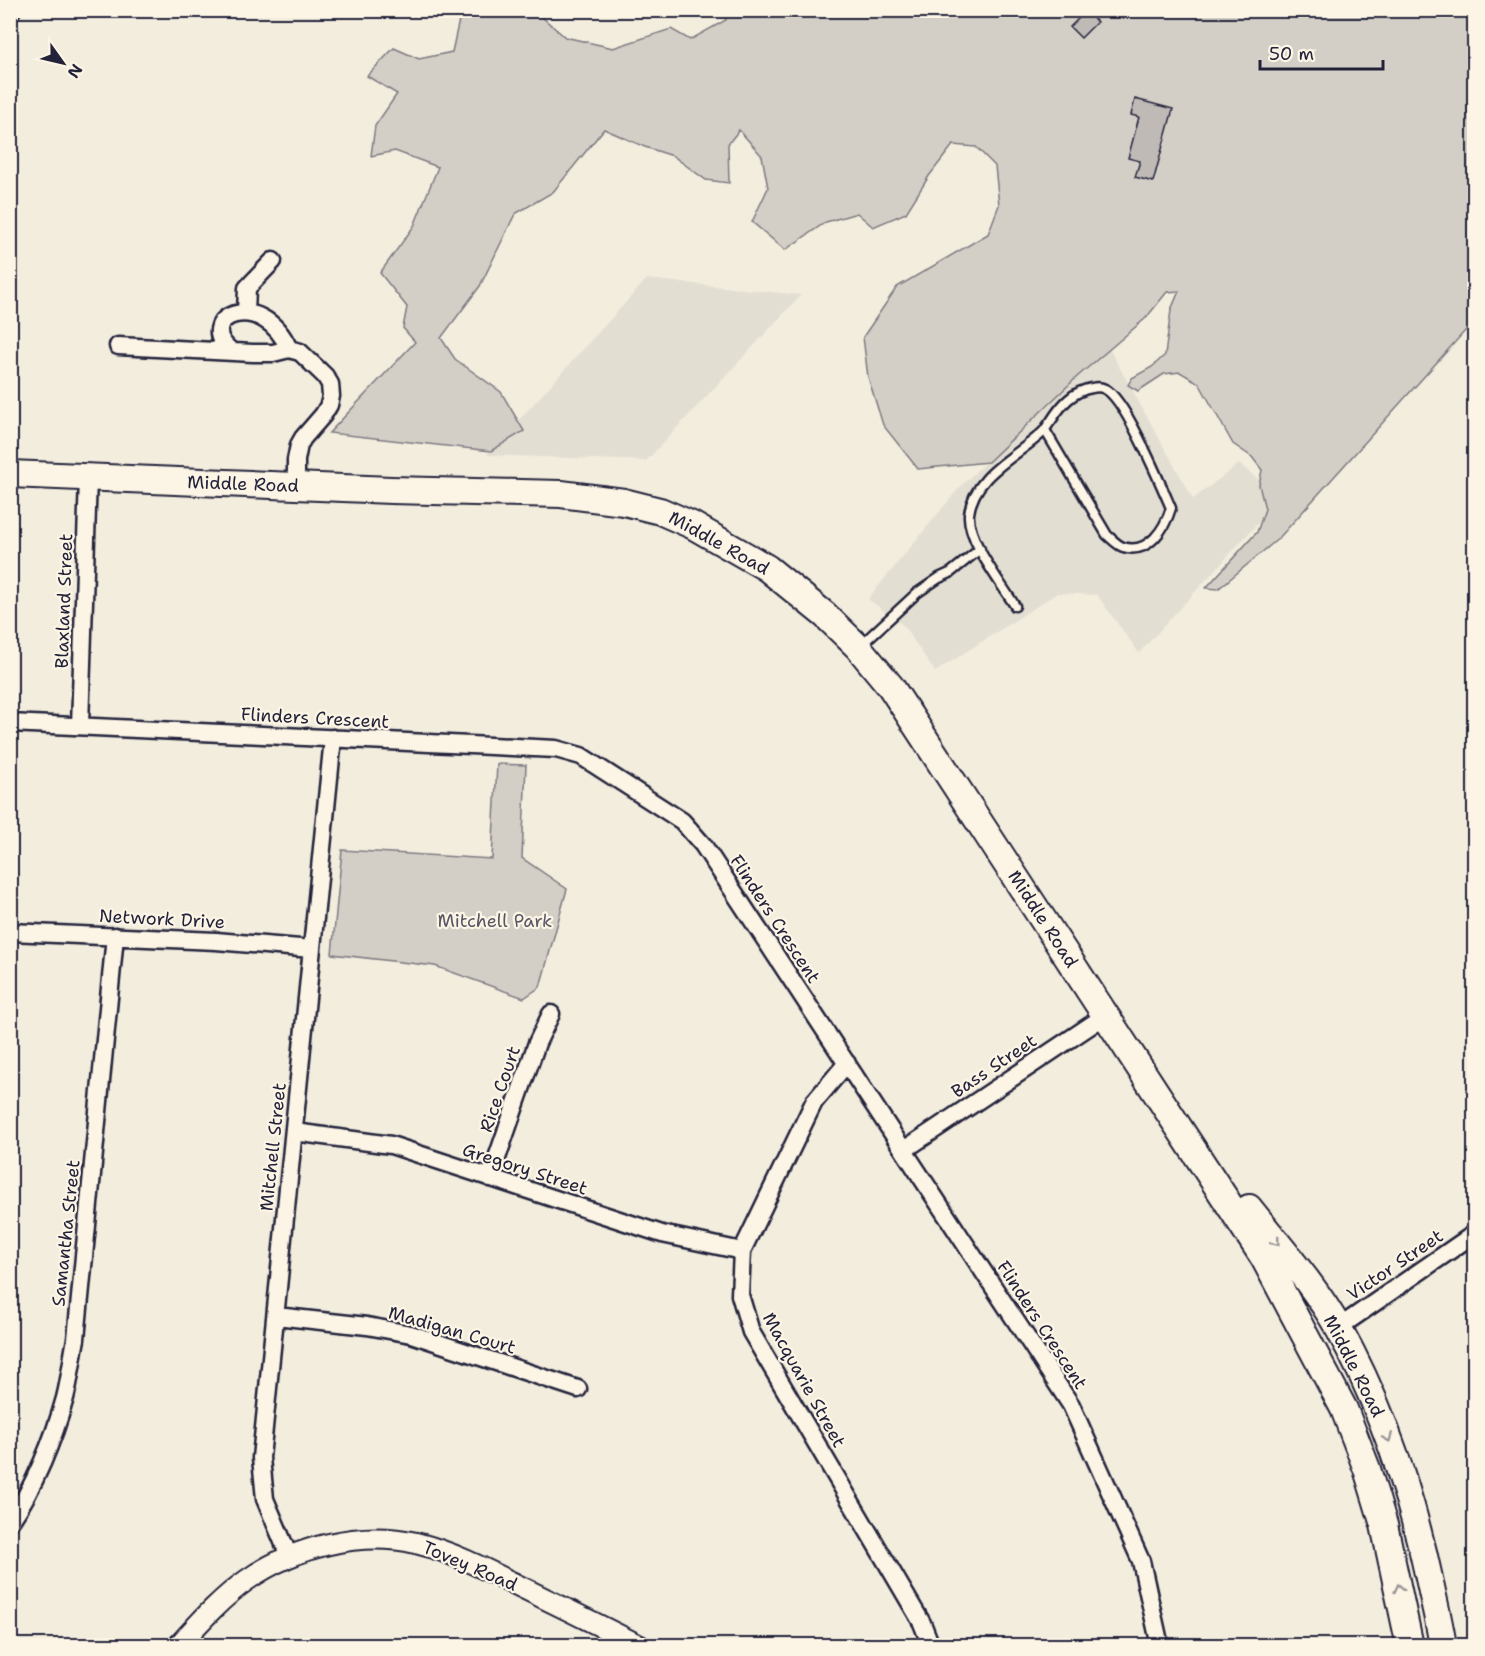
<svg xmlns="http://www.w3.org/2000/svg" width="1485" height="1656" font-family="'Shantell Sans',sans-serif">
<rect width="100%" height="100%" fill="#f3edde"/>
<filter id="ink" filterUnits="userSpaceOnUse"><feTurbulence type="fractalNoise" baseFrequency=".0167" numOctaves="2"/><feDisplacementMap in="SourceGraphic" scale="12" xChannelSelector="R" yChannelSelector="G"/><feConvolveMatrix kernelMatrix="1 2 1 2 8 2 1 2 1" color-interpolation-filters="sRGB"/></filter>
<g filter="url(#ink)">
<!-- built -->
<path fill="#e3ded2" d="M 647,279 L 801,295 L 646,461 L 487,455 Z
M 1107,345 L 1193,499 L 1239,464 L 1281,498 L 1139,653 L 1097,595 L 1057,593 L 935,672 L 904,626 L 868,599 L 959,488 Z"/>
<!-- green -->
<path fill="#d4cfc6" stroke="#7b7880" stroke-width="1.5" d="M 722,10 L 1474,11 L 1474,321 L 1279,538 L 1218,589 L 1206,588 L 1257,532 L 1265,509 L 1259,485 L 1262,470 L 1252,457 L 1233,444 L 1199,383 L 1180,372 L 1164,374 L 1138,391 L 1128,385 L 1132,378 L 1152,367 L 1165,355 L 1171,310 L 1179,291 L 1167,292 L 1146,318 L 1078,376 L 988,462 L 918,469 L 883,425 L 868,377 L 863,337 L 897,287 L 988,234 L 999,205 L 995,166 L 976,147 L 953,145 L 929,176 L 906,213 L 873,227 L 857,213 L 826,222 L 785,250 L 752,222 L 768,188 L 762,156 L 739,130 L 728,144 L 729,183 L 706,180 L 673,156 L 645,147 L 604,129 L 553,192 L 515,214 L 480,286 L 441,338 L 455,359 L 501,392 L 524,431 L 491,451 L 329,433 L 415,342 L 403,328 L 407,307 L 380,273 L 414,226 L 438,167 L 395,151 L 371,156 L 375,126 L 397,94 L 367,76 L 394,48 L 419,59 L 452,52 L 461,11 L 535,11 L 565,37 L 613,48 L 671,29 L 690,40 L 726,20 Z
M 497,764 L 526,765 L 522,858 L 567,889 L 540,987 L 524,998 L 435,966 L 332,954 L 342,850 L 492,859 Z"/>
<!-- building -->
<path fill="#bfbab6" stroke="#22223b" stroke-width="1.5" d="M 1086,11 L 1097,22 L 1081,38 L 1070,27 Z
M 1135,99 L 1173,109 L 1153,182 L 1135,177 L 1140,161 L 1128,158 L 1139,117 L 1131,115 Z"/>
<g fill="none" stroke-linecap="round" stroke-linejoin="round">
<!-- service casing -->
<g stroke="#22223b" stroke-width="13">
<path id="service" d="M 1015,606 C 1001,583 967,540 969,514 C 974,474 1017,457 1043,432 C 1046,429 1048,424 1051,421 C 1061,405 1073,391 1092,388 C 1096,387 1101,387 1105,389 C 1125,398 1161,485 1171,508 C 1165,528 1149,555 1123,547 C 1117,545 1112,539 1107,535 L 1045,430
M 861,645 L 917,593 L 939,578 L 950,573 L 980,549"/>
</g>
<!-- minor casing -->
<g stroke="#22223b" stroke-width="21">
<path id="minor" d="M 10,13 L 12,10
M 246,313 L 247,288 L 273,261
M 118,346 L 253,353 L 273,353 L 289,349 L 300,352 L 325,376 L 330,384 L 331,396 L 329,405 L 323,415 L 303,438 L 299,445 L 296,460 L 296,486
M 231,351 C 191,319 261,286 289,349
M 10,723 L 556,749 L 581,756 L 682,821 L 703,845 L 1071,1405 L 1141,1561 L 1160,1646
M 80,726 L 88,477
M 10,932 L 216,941 L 312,949
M 847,1063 L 814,1102 L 742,1251 L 740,1295 L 751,1332 L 922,1623 L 931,1646
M 294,1132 L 391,1145 L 662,1234 L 742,1251
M 904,1150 L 1106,1015
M 490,1178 L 537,1043 L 551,1014
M 276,1316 L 367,1326 L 411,1334 L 578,1389
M 1338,1328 L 1474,1234
M 10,1522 C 34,1488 54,1438 65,1398 C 70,1379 72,1358 76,1339 L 115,936
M 289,1556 L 265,1499 L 261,1458 L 333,738"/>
</g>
<!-- tertiary casing -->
<g stroke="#22223b" stroke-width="24">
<path id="tertiary" d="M 178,1646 C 199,1623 221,1598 247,1580 C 294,1547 360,1530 416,1543 C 452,1552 485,1569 517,1585 C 558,1605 599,1625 640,1646"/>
</g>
<!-- primary casing -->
<g stroke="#22223b" stroke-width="30">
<path id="primary" d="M 10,474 L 391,490 L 561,494 L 624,502 L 660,511 L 692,525 L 767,568 L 825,615 L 858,647 L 891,687 L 1264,1258 L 1344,1409 L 1367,1469 L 1384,1525 L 1410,1646
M 1249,1208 C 1280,1247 1314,1285 1339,1329 C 1384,1410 1412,1497 1431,1587 C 1435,1606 1440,1626 1443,1646"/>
</g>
<!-- service -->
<use href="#service" stroke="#fcf5e5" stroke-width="8"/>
<!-- minor -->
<use href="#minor" stroke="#fcf5e5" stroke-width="16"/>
<!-- tertiary -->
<use href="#tertiary" stroke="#fcf5e5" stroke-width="20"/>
<!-- primary -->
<use href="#primary" stroke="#fcf5e5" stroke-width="26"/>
</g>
<!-- one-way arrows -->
<defs><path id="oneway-chevron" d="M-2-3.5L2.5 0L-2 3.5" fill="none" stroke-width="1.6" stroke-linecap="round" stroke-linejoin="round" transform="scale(1.5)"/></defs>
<g stroke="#9a9698">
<use href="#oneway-chevron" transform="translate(1276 1242) rotate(51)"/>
<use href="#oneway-chevron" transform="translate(1388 1438) rotate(68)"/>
<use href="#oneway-chevron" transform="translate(1399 1588) rotate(-102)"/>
</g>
</g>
<g text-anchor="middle" stroke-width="4.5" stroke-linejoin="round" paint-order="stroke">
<!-- street labels -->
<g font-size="18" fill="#22223b" stroke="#fcf5e5">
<text transform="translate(243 484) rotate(2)" y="6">Middle Road</text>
<text transform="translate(719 543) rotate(29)" y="6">Middle Road</text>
<text transform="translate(64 601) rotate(-88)" y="6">Blaxland Street</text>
<text transform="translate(315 718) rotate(3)" y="6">Flinders Crescent</text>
<text transform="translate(162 919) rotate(3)" y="6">Network Drive</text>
<text transform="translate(775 919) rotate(57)" y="6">Flinders Crescent</text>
<text transform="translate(1043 919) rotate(57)" y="6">Middle Road</text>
<text transform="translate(994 1066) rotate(-34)" y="6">Bass Street</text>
<text transform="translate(500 1089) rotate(-71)" y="6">Rice Court</text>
<text transform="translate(273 1147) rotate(-84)" y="6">Mitchell Street</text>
<text transform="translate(525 1169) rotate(18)" y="6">Gregory Street</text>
<text transform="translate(66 1233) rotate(-84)" y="6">Samantha Street</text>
<text transform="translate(1395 1265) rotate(-34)" y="6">Victor Street</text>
<text transform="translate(1042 1325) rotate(57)" y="6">Flinders Crescent</text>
<text transform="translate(452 1330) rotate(16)" y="6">Madigan Court</text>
<text transform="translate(1354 1366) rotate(63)" y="6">Middle Road</text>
<text transform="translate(804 1380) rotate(61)" y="6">Macquarie Street</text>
<text transform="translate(470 1566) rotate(23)" y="6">Tovey Road</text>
</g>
<!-- park labels -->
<g font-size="18" fill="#575665" stroke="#fcf5e5">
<text x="495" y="927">Mitchell Park</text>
</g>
</g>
<!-- margin -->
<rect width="1485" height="1656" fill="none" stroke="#fcf5e5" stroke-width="36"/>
<rect x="18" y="18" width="1449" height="1620" fill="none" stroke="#22223b" stroke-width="2" filter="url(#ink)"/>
<!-- north arrow -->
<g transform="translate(63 63) rotate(124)" stroke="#fcf5e5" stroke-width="4.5" paint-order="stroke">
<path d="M0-4.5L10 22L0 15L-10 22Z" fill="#22223b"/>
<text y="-9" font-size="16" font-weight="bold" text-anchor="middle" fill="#22223b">N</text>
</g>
<!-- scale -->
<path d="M1260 60v9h123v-9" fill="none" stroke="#22223b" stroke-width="3"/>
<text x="1269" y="60" font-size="18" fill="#22223b" stroke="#fcf5e5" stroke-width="4.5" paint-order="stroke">50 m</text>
</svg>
